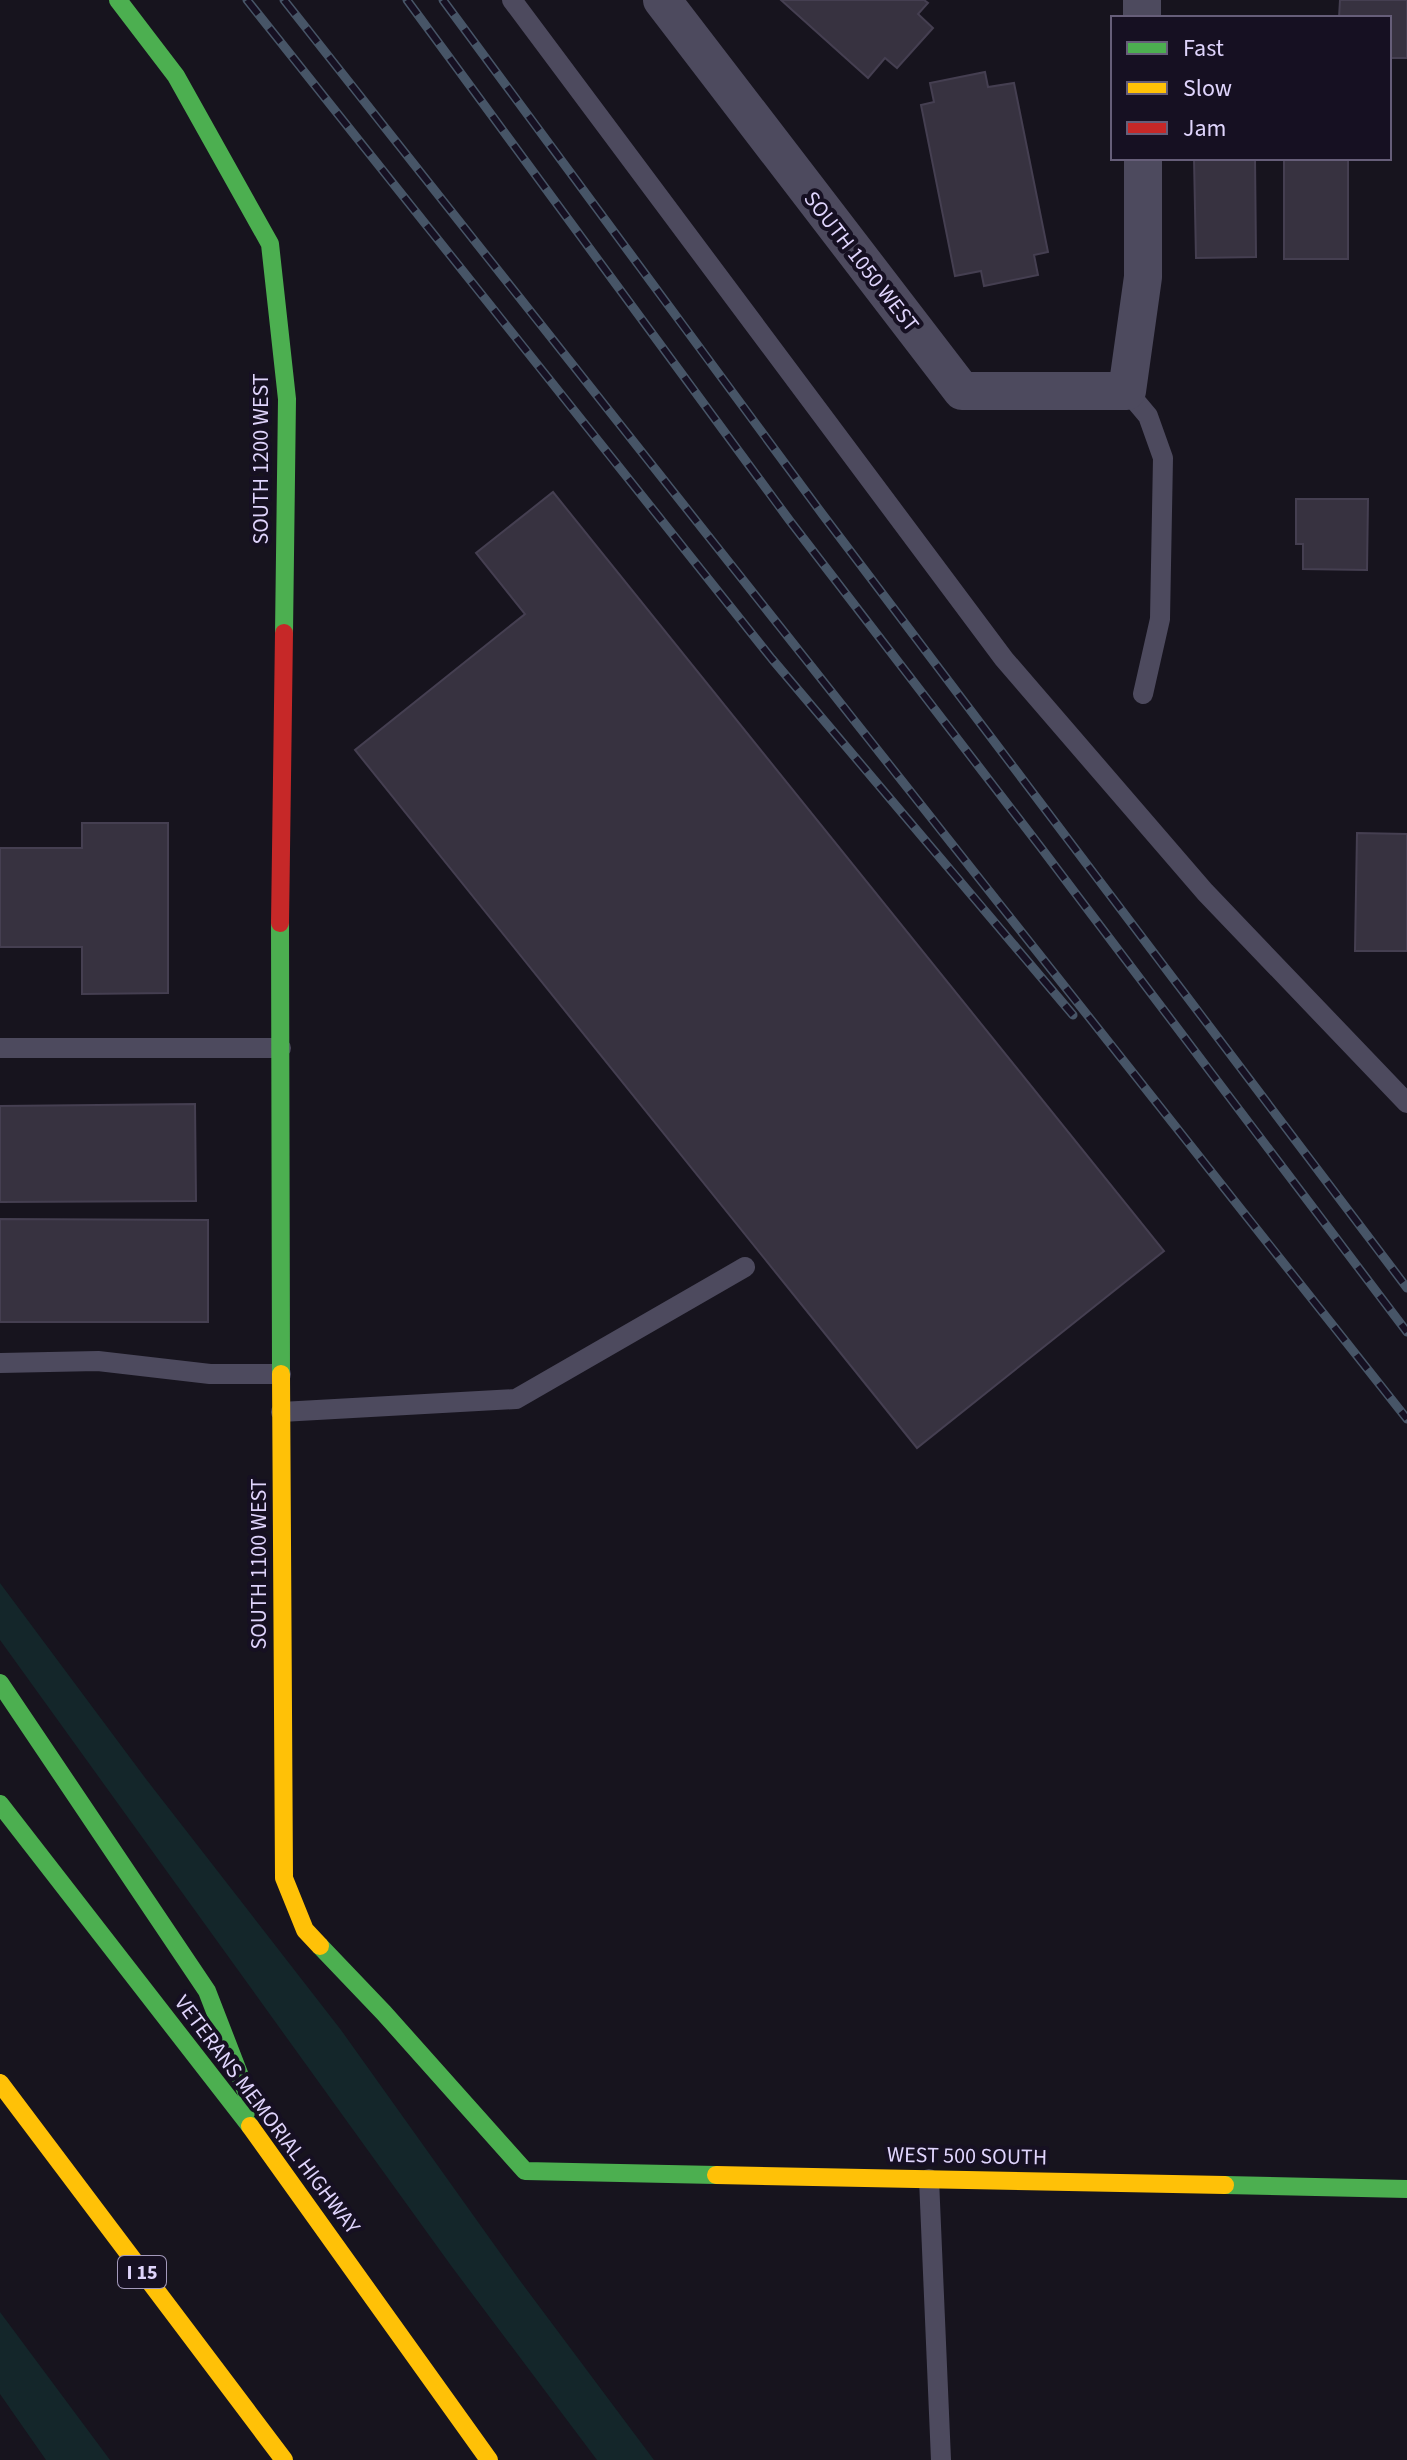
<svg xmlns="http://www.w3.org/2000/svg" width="1407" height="2460" font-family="'Source Sans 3',sans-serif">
<rect width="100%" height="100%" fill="#17141e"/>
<!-- green -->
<path fill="#14262a" d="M 0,1583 L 146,1779 L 341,2030 L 518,2278 L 654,2460 L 597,2460 L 452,2267 L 0,1640 Z
M 0,2312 L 110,2460 L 46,2460 L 0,2394 Z"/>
<!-- building -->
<path fill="#373240" stroke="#453f51" stroke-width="2" d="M 781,0 L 924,0 L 928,3 L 918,14 L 933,28 L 897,68 L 885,58 L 868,78 Z
M 1340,0 L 1407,0 L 1407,58 L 1389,58 L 1389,18 L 1339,18 Z
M 985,72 L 988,87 L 1014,83 L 1048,252 L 1034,255 L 1038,275 L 984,286 L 981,271 L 955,276 L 921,105 L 934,102 L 930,83 Z
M 1194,158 L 1255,158 L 1256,257 L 1196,258 Z
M 1284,158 L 1348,158 L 1348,259 L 1284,259 Z
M 553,492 L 1164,1251 L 917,1448 L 355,750 L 525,614 L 476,553 Z
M 1296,499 L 1368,499 L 1367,570 L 1303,569 L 1303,544 L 1296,544 Z
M 82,823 L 168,823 L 168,993 L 82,994 L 82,947 L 0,947 L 0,848 L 82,848 Z
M 1357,833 L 1407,834 L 1407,951 L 1355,951 Z
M 195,1104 L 196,1201 L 0,1202 L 0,1106 Z
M 0,1219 L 208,1220 L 208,1322 L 0,1322 Z"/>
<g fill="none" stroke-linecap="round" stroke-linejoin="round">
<!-- lane -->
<path stroke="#4d4a5e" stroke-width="20" d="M 512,0 L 1004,659 L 1205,892 L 1407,1103
M 1127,391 L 1148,416 L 1163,458 L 1160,619 L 1143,694
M 0,1048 L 281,1048
M 0,1363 L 98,1361 L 210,1374 L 281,1374
M 281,1412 L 516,1399 L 745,1267
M 929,2179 L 941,2460"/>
<!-- street -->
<path stroke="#4d4a5e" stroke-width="38" d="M 662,0 L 962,391 L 1127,391 L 1143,277 L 1143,158
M 1142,0 L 1142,18"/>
<!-- fast -->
<path stroke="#4caf50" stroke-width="18" d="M 118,0 L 176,76 L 270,244 L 287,399 L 284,633
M 280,923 L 281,1374
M 0,1683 L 207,1991 L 252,2107
M 0,1804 L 250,2126
M 320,1946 L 384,2013 L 525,2171 L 716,2175
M 1225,2185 L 1407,2189"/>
<!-- slow -->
<path stroke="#ffc107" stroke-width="18" d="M 281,1374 L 284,1878 L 305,1930 L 320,1946
M 0,2083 L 284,2460
M 250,2126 L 489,2460
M 716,2175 L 1225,2185"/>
<!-- jam -->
<path stroke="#c62828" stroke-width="18" d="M 280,923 L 284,633"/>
<!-- rail casing -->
<g stroke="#475567" stroke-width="9">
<path id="rail" d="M 247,0 L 772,659 L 1073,1015
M 284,0 L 1407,1419
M 407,0 L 790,521 L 1042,849 L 1407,1332
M 443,0 L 823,515 L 1407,1288"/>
</g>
<!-- rail -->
<use href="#rail" stroke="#161022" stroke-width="6" stroke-dasharray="18" stroke-linecap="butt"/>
</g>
<g text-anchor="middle" stroke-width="8" stroke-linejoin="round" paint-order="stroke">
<!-- shield labels -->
<rect fill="#161022" stroke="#a399bb" stroke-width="2" x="118" y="2256" width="48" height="32" rx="6"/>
<g font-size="20" font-weight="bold" fill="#dfd4fc">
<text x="142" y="2279">I 15</text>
</g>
<!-- street labels -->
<g font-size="22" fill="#dfd4fc" stroke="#161022">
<text transform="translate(862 261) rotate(52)" y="8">SOUTH 1050 WEST</text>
<text transform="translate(260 459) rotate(-90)" y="8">SOUTH 1200 WEST</text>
<text transform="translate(258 1564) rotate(-90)" y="8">SOUTH 1100 WEST</text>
<text transform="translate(268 2114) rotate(53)" y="8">VETERANS MEMORIAL HIGHWAY</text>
<text transform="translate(967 2155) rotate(1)" y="8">WEST 500 SOUTH</text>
</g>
</g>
<!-- legend -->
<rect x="1111" y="16" width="280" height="144" fill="#161022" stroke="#665e79" stroke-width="2"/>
<rect x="1127" y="42" width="40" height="12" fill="#4caf50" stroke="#665e79" stroke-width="2"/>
<text x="1183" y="56" font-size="24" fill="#dfd4fc">Fast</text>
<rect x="1127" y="82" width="40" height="12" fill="#ffc107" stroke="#665e79" stroke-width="2"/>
<text x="1183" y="96" font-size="24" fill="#dfd4fc">Slow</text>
<rect x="1127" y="122" width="40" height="12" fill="#c62828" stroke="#665e79" stroke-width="2"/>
<text x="1183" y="136" font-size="24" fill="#dfd4fc">Jam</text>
</svg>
